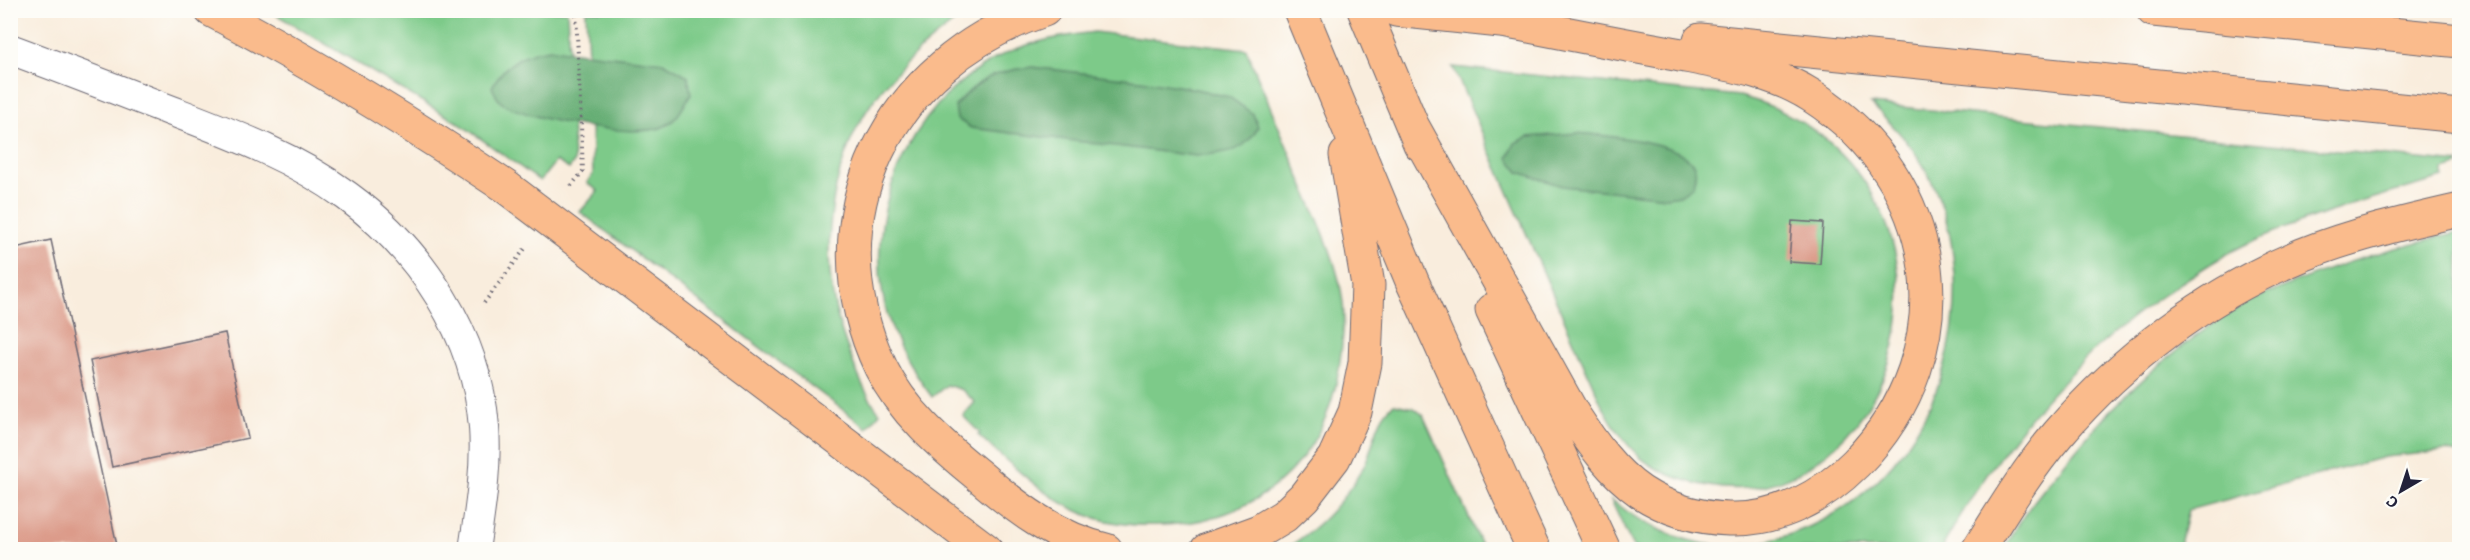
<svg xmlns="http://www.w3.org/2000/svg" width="2470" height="560" font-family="Alegreya,serif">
<rect width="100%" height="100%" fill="#fdfcf7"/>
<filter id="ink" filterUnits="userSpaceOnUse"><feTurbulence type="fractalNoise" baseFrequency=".0167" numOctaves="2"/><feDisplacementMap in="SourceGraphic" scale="12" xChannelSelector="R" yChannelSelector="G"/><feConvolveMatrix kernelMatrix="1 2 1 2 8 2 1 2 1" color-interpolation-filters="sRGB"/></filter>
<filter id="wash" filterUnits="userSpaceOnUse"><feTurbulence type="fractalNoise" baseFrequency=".008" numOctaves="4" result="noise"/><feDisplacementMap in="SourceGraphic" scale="24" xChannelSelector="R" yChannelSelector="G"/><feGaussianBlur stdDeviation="1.35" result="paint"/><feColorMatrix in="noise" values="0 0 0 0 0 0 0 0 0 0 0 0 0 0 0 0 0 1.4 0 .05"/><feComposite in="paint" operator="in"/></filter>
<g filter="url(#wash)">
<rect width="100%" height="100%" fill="#f9eddd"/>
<!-- green -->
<path fill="#7dca89" stroke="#507662" stroke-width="1.5" d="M 926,10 L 966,14 C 931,38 898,67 873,101 C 826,169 817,264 845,341 C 854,365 864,394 880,413 L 867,428 L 580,212 L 598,191 L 587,183 L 593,174 L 586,11 Z
M 270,11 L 567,11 L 574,162 L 569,169 L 556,161 L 540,181 L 460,124 Z
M 1094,32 L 1246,49 C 1265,95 1285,141 1304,187 C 1319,222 1339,265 1343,303 C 1345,319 1343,337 1341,353 C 1332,447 1273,514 1178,524 C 1146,527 1114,526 1084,514 C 1043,497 1011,464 978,435 L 980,433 L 963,416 L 975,402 L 962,390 L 947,385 L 932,397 C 914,373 897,346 888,317 C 859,219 907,105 998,57 C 1028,41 1061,37 1094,32 Z
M 1453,67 L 1740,96 C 1859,127 1927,243 1889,362 C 1877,398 1855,430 1826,454 C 1792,483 1753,494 1709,486 C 1649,475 1627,453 1600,401 Z
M 1871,104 L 2459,163 L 2459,166 L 2443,170 L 2443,178 C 2379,196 2314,215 2253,241 C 2226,253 2202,269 2178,285 C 2076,352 2000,443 1941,549 L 1634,549 L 1611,500 C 1620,505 1628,513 1637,518 C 1657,530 1682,540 1705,544 C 1748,551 1789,538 1827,518 C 1943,454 1988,296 1930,178 C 1916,149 1894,126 1871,104 Z
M 2459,232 L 2459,453 L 2447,451 L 2385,457 L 2188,510 L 2179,549 L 2004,549 C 2020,516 2046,486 2070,457 C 2118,398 2174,346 2240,307 C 2252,299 2268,294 2281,288 C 2339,263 2398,246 2459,232 Z
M 1394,404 L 1414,408 L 1423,415 L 1483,549 L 1285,549 C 1318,529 1345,500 1364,466 C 1374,447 1376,416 1394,404 Z"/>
<!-- forest -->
<path fill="#66ae75" stroke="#446858" stroke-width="1.5" d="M 550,49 L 663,62 L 688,76 L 691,94 C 684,105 678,120 665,126 C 639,140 527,120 502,103 C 497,100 495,93 492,87 C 504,64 524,52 550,49 Z
M 1032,67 L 1141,80 L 1196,89 L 1229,97 L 1253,114 L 1258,127 C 1244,155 1224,152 1196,156 L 971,128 L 957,119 L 955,106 C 981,77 993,72 1032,67 Z
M 1578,133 C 1605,136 1677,140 1693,164 C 1698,171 1694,179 1693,186 L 1680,195 L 1667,197 L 1562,186 L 1519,172 L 1508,158 L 1515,143 L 1528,137 Z"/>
<g id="blocks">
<!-- building -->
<path fill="#dc9b8a" d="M 1792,221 L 1823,223 L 1820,264 L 1789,262 Z
M 51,240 L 118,550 L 10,550 L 10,249 Z
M 225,333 L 248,438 L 112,467 L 90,361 Z"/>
</g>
</g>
<g filter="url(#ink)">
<use href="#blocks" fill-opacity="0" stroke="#6d6974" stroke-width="1.5"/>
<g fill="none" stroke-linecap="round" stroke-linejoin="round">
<!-- minor casing -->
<g stroke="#6d6974" stroke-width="32">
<path id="minor" d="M 10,49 C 64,69 118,90 172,111 C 232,134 294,157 347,196 C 421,250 477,335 484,427 C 487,468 480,509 474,550"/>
</g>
<!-- primary casing -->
<g stroke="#6d6974" stroke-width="35">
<path id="primary" d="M 211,10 C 313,63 410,123 506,187 L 986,550"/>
</g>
<!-- trunk casing -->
<g stroke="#6d6974" stroke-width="35">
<path id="trunk" d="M 1044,10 C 889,61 809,217 881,368 C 902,411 941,445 978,475 C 1015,507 1057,539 1106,550
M 1300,10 L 1412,281 L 1534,550
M 1364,10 L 1420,144
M 1396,10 L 1520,23
M 2153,10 L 2460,41
M 1700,40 L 2460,116
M 1412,125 L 1573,414 C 1592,443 1612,472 1641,492 C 1667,509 1698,518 1729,519 C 1778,521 1822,497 1856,463 C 1967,350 1944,180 1812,96 C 1768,68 1714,62 1665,52 C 1609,42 1554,31 1498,20
M 1492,310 L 1604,550
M 1207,550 L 1259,531 L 1284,516 L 1304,497 L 1334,458 L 1355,412 L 1365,363 L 1368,285 L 1346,155
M 1978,550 C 2003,510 2028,469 2058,434 C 2124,357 2208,294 2302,255 C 2352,235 2407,222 2460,210"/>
</g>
<!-- path -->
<path stroke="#6d6974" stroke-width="4" stroke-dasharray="1.5 4.5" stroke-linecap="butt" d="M 571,186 L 583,171 L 576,10
M 484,303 L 527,246"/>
<!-- minor -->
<use href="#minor" stroke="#fff" stroke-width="30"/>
<!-- primary -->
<use href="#primary" stroke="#fabb8c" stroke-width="33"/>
<!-- trunk -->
<use href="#trunk" stroke="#fabb8c" stroke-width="33"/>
</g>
</g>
<!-- margin -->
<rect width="2470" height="560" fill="none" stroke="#fdfcf7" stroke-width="36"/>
<!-- north arrow -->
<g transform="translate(2401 491) rotate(219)" stroke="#fdfcf7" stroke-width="4.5" paint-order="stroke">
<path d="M0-4.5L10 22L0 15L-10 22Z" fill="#22223b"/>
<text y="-9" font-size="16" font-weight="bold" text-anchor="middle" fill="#22223b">С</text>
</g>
</svg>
